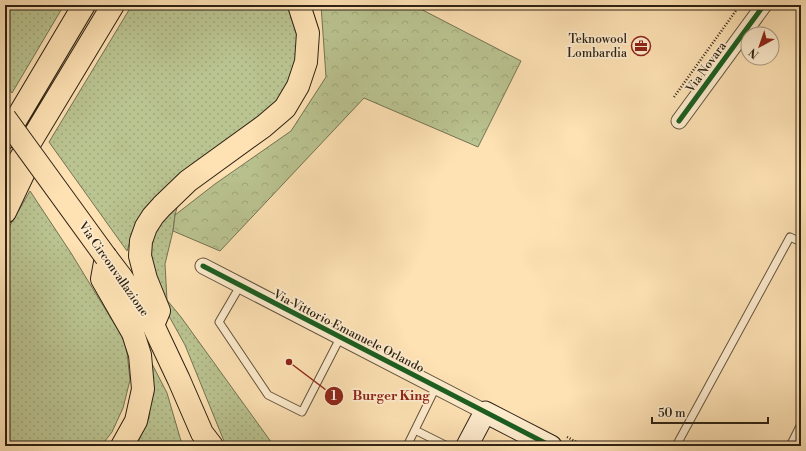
<svg xmlns="http://www.w3.org/2000/svg" width="806" height="451" font-family="'Libre Bodoni',serif">
<defs>
<pattern id="grass-dots" width="8" height="8" patternUnits="userSpaceOnUse"><rect width="8" height="8" fill="#bac491"/><path d="M2 2h.1M6 6h.1" fill="none" stroke="#a0a87c" stroke-width="1.8" stroke-linecap="round"/></pattern>
<pattern id="forest-crowns" width="20" height="18" patternUnits="userSpaceOnUse"><rect width="20" height="18" fill="#bac491"/><path d="M2 6a3 3 0 1 1 6 0M12 15a3 3 0 1 1 6 0" fill="none" stroke="#a0a87c"/></pattern>
</defs>
<rect width="100%" height="100%" fill="#fee2b4"/>
<filter id="stains"><feTurbulence type="fractalNoise" baseFrequency=".005" numOctaves="4"/><feColorMatrix values="0 0 0 0 .2 0 0 0 0 .09 0 0 0 0 .02 0 0 0 .5 -.17"/></filter>
<radialGradient id="worn" r=".72"><stop offset=".6" stop-color="#630" stop-opacity="0"/><stop offset="1" stop-color="#630" stop-opacity=".3"/></radialGradient>
<!-- grass -->
<path fill="url(#grass-dots)" stroke="#747352" d="M 5,5 L 64,5 L 12,93 L 5,84 Z
M 132,5 L 292,5 L 298,37 L 296,63 L 287,84 L 274,104 L 256,120 L 153,200 L 136,222 L 127,251 L 49,142 Z
M 30,191 L 71,253 L 126,343 L 130,380 L 123,408 L 112,432 L 101,446 L 5,446 L 5,234 Z
M 181,193 L 175,215 L 173,231 L 165,264 L 167,300 L 181,317 L 274,446 L 226,446 L 185,345 L 154,289 L 146,247 L 150,232 Z
M 149,358 L 167,393 L 181,441 L 181,446 L 136,446 L 149,418 Z"/>
<!-- forest -->
<path fill="url(#forest-crowns)" stroke="#747352" d="M 321,5 L 413,5 L 521,61 L 478,147 L 364,98 L 220,251 L 173,231 L 175,215 L 215,184 L 291,131 L 326,77 Z"/>
<g fill="none" stroke-linecap="round" stroke-linejoin="round">
<!-- lane casing -->
<g stroke="#62523b" stroke-width="9">
<path id="lane" d="M 240,286 L 219,322 L 268,395 L 302,412 L 340,338
M 415,430 L 447,446
M 407,446 L 436,387
M 676,446 L 790,237 L 801,242
M 790,446 L 801,424"/>
</g>
<!-- street casing -->
<g stroke="#62523b" stroke-width="17">
<path id="street" d="M 679,121 L 764,5
M 203,266 L 485,412"/>
</g>
<!-- secondary casing -->
<g stroke="#2e2213" stroke-width="23">
<path id="secondary" d="M 467,446 L 485,412 L 551,446"/>
</g>
<!-- primary casing -->
<g stroke="#2e2213" stroke-width="24">
<path id="primary" d="M 106,257 L 122,278 L 153,325 L 179,380 L 202,433 L 212,446"/>
</g>
<!-- highway casing -->
<g stroke="#2e2213" stroke-width="24">
<path id="highway" d="M 5,138 L 84,5
M 5,184 L 113,5
M 5,212 L 25,170
M 106,257 L 102,279 L 133,333 L 140,355 L 143,389 L 136,421 L 122,446
M 153,325 L 159,311 L 146,279 L 140,256 L 141,241 L 146,227 L 153,216 L 162,206 L 188,181 L 264,126 L 285,108 L 298,86 L 306,62 L 308,33 L 299,5"/>
</g>
<!-- path -->
<path stroke="#2e2213" stroke-width="2.5" stroke-dasharray="1 2" stroke-linecap="butt" d="M 674,97 L 740,5
M 567,437 L 584,446"/>
<!-- lane -->
<use href="#lane" stroke="#feecce" stroke-width="7"/>
<!-- street -->
<use href="#street" stroke="#feecce" stroke-width="15"/>
<!-- secondary -->
<use href="#secondary" stroke="#feecce" stroke-width="21"/>
<!-- primary -->
<use href="#primary" stroke="#fee2b4" stroke-width="22"/>
<!-- highway -->
<use href="#highway" stroke="#fee2b4" stroke-width="22"/>
<!-- primary-bridge casing -->
<g stroke="#2e2213" stroke-width="24" stroke-linecap="butt">
<path id="primary-bridge" d="M 5,118 L 106,257"/>
</g>
<!-- primary-bridge -->
<use href="#primary-bridge" stroke="#fee2b4" stroke-width="22"/>
<!-- cycleway casing -->
<g stroke="#feecce" stroke-width="8">
<path id="cycleway" d="M 679,121 L 764,5
M 203,266 L 551,446"/>
</g>
<!-- cycleway -->
<use href="#cycleway" stroke="#1b5e20" stroke-width="5"/>
</g>
<!-- icons -->
<defs>
<g id="office-ring" transform="scale(1)"><circle r="9.5" fill="#feecce" stroke="#8f2418" stroke-width="1.5"/><path d="M-6-3h4V-5.5h4V-3h4V5H-6ZM-1-4.5V-3h2v-1.5ZM-6 0V1H6V0Z" fill="#8f2418"/></g>
</defs>
<g fill-rule="evenodd">
<use href="#office-ring" x="641" y="46"/>
</g>
<g text-anchor="middle" stroke-width="3.5" stroke-linejoin="round" paint-order="stroke">
<!-- poi labels -->
<g font-size="12" fill="#2e2213" stroke="#feecce" text-anchor="end">
<text x="627" y="43">Teknowool<tspan x="627" dy="14">Lombardia</tspan></text>
</g>
<!-- street labels -->
<g font-size="12" fill="#2e2213" stroke="#feecce">
<text transform="translate(706 67) rotate(-54)" y="4">Via Novara</text>
<text transform="translate(114 269) rotate(55)" y="4">Via Circonvallazione</text>
<text transform="translate(349 331) rotate(27)" y="4">Via Vittorio Emanuele Orlando</text>
</g>
</g>
<!-- callouts -->
<path fill="none" stroke="#8f2418" stroke-width="1.5" d="M289 362L334 396"/>
<g fill="#8f2418" stroke="#feecce" stroke-width="1.5">
<circle cx="289" cy="362" r="4"/>
<circle cx="334" cy="396" r="10"/>
</g>
<g font-size="12" text-anchor="middle" font-weight="bold" fill="#fff">
<text x="334" y="400">1</text>
</g>
<g font-size="13" text-anchor="middle" font-weight="bold" fill="#8f2418" stroke="#feecce" stroke-width="3.5" stroke-linejoin="round" paint-order="stroke">
<text x="391" y="400">Burger King</text>
</g>
<!-- margin -->
<rect width="806" height="451" fill="none" stroke="#fee2b4" stroke-width="20"/>
<rect x="6" y="6" width="794" height="439" fill="none" stroke="#2e2213" stroke-width="2"/>
<rect x="10" y="10" width="786" height="431" fill="none" stroke="#2e2213"/>
<!-- north arrow -->
<g transform="translate(760 46) rotate(220)"><circle r="19" fill="#feecce" stroke="#ab9b83"/>
<path d="M0-3L7 15L0 10L-7 15Z" fill="#8f2418"/>
<text y="-6" font-size="11" font-weight="bold" text-anchor="middle" fill="#2e2213">N</text>
</g>
<!-- scale -->
<path d="M652 417v6h116v-6" fill="none" stroke="#2e2213" stroke-width="2"/>
<text x="658" y="417" font-size="12" fill="#2e2213" stroke="#feecce" stroke-width="3" paint-order="stroke">50 m</text>
<rect width="100%" height="100%" filter="url(#stains)"/>
<rect width="100%" height="100%" fill="url(#worn)"/>
</svg>
